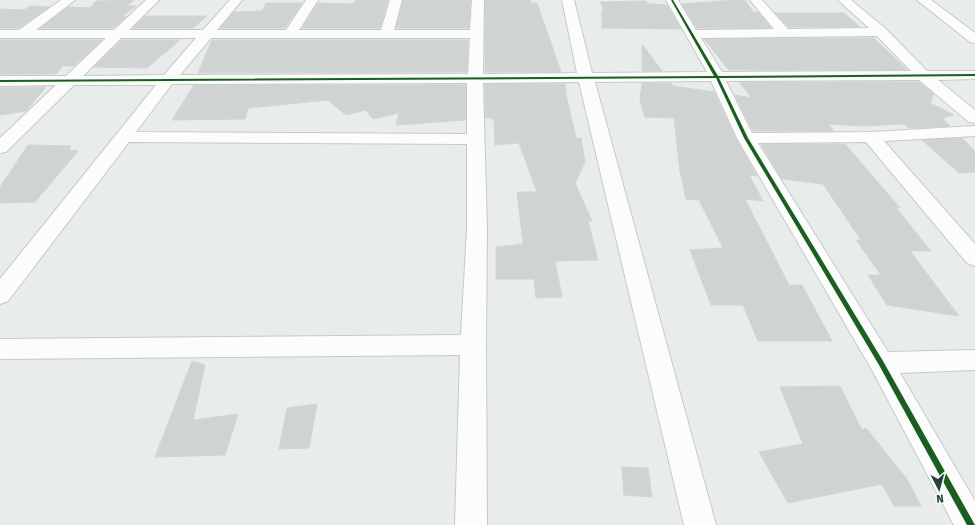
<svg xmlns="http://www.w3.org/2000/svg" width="975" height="525" font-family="'Fira Sans',sans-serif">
<rect width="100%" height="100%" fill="#e8edeb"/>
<!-- building -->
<path fill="#cfd4d2" stroke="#d1d6d4" d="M 134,0 L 127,6 L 136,6 L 122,16 L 127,16 L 113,28 L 40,28 L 68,7 L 90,8 L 96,1 Z
M 355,0 L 388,0 L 380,28 L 302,28 L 318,3 L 353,4 Z
M 403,0 L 470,0 L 469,28 L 396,28 Z
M 485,0 L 530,0 L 531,3 L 537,3 L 561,72 L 485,72 Z
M 734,0 L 745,0 L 753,12 L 758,12 L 771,28 L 697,28 L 682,4 Z
M 646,1 L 649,4 L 667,5 L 681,29 L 602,28 L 602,10 L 604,9 L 600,2 Z
M 266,3 L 302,3 L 285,28 L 220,28 L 234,12 L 262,11 Z
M 30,6 L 49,7 L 19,28 L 0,28 L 0,9 L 24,10 Z
M 775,13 L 844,13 L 860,27 L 789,27 Z
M 145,16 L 207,16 L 193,28 L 133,28 Z
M 874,38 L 907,70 L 729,70 L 704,39 Z
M 0,40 L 102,40 L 74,66 L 63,66 L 56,74 L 0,74 Z
M 122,40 L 180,40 L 147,68 L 94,67 Z
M 212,40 L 468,40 L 467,72 L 198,73 Z
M 642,44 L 662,71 L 642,71 Z
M 739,82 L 918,82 L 934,94 L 930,103 L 954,115 L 942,118 L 950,126 L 909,128 L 904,124 L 864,126 L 828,124 L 834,131 L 753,131 L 735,95 L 752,98 Z
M 642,83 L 671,83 L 673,86 L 714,92 L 736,139 L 757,176 L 749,175 L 763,201 L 745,199 L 789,285 L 802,285 L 832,341 L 758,341 L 743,305 L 711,305 L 690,250 L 723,248 L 699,200 L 686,199 L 680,171 L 674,118 L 645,117 L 640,100 Z
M 485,84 L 565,84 L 566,95 L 576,138 L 581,138 L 585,162 L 575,183 L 592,221 L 588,221 L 598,260 L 555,261 L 562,297 L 536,298 L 534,279 L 496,279 L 496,247 L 523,244 L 517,192 L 537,192 L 519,143 L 495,145 L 494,120 L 492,118 L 485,118 Z
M 194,85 L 466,85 L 466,120 L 396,125 L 399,113 L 373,119 L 366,110 L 346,115 L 328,100 L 248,108 L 245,119 L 172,120 Z
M 0,87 L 0,88 L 46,87 L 26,111 L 0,115 Z
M 962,138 L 975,151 L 975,172 L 959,173 L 922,140 Z
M 761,144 L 845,144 L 900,208 L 896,208 L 931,251 L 910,251 L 959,316 L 887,305 L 868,275 L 881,275 L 856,240 L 861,240 L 823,184 L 782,179 Z
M 28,145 L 71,146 L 69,150 L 78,151 L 35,202 L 0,203 L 0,187 Z
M 192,361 L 205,365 L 193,420 L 238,414 L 225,455 L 155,457 Z
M 840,386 L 862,430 L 866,428 L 907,479 L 921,506 L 894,506 L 882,484 L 788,503 L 759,452 L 803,444 L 780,387 Z
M 317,404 L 309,448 L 279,449 L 287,408 Z
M 622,467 L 648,468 L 652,497 L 624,495 Z"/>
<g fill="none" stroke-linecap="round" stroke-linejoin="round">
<!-- minor casing -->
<g stroke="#c5cac8" stroke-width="2">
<path id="minor" d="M 61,0 L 75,0 L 36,30 L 114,30 L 146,0 L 159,0 L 129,30 L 203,30 L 230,0 L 242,0 L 217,30 L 286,30 L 306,0 L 318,0 L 299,30 L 381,30 L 390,0 L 402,0 L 394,30 L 470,30 L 472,0 L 484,0 L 483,74 L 577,73 L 562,0 L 574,0 L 592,73 L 707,72 L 666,0 L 678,0 L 696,30 L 774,29 L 750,0 L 762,0 L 788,29 L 869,28 L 838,0 L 851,0 L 886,29 L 927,71 L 975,71 L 975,79 L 938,80 L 975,110 L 975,123 L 969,122 L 919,80 L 726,81 L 752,133 L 871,132 L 975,126 L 975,136 L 884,141 L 975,244 L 975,266 L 967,263 L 866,142 L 758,143 L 888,352 L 975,350 L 975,370 L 900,373 L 975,501 L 975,525 L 954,525 L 872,370 L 737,138 L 711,81 L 595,82 L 716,525 L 684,525 L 579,82 L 483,83 L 487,229 L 486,345 L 487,525 L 455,525 L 460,355 L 0,359 L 0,339 L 461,335 L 467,229 L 467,144 L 129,142 L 8,301 L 0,304 L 0,279 L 156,85 L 74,85 L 6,152 L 0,153 L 0,138 L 56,85 L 0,86 L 0,76 L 66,76 L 106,38 L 0,38 L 0,30 L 19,30 ZM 877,36 L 911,71 L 722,72 L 701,38 ZM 121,38 L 196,38 L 164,75 L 83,76 ZM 211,38 L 470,38 L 468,74 L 180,75 ZM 467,83 L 467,134 L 136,132 L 172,84 Z
M 917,0 L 931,0 L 975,33 L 975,43 L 970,42 Z"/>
</g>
<!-- minor -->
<use href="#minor" fill="#fcfcfc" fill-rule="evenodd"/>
<!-- cycleway casing -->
<g stroke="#f7fbf9" stroke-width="3">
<path id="cycleway" d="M 671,0 L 673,0 L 718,76 L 975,74 L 975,76 L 719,78 L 748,138 L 883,361 L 975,525 L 967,525 L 879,365 L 744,138 L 716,78 L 0,82 L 0,80 L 714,76 Z"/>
</g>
<!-- cycleway -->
<use href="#cycleway" fill="#1b5e20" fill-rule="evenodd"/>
</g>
<!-- north arrow -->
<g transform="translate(939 489) rotate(174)" stroke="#f7fbf9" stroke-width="3" paint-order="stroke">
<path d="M0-3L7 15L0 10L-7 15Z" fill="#24423a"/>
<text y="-6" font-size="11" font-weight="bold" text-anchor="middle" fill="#24423a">N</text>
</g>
</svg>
